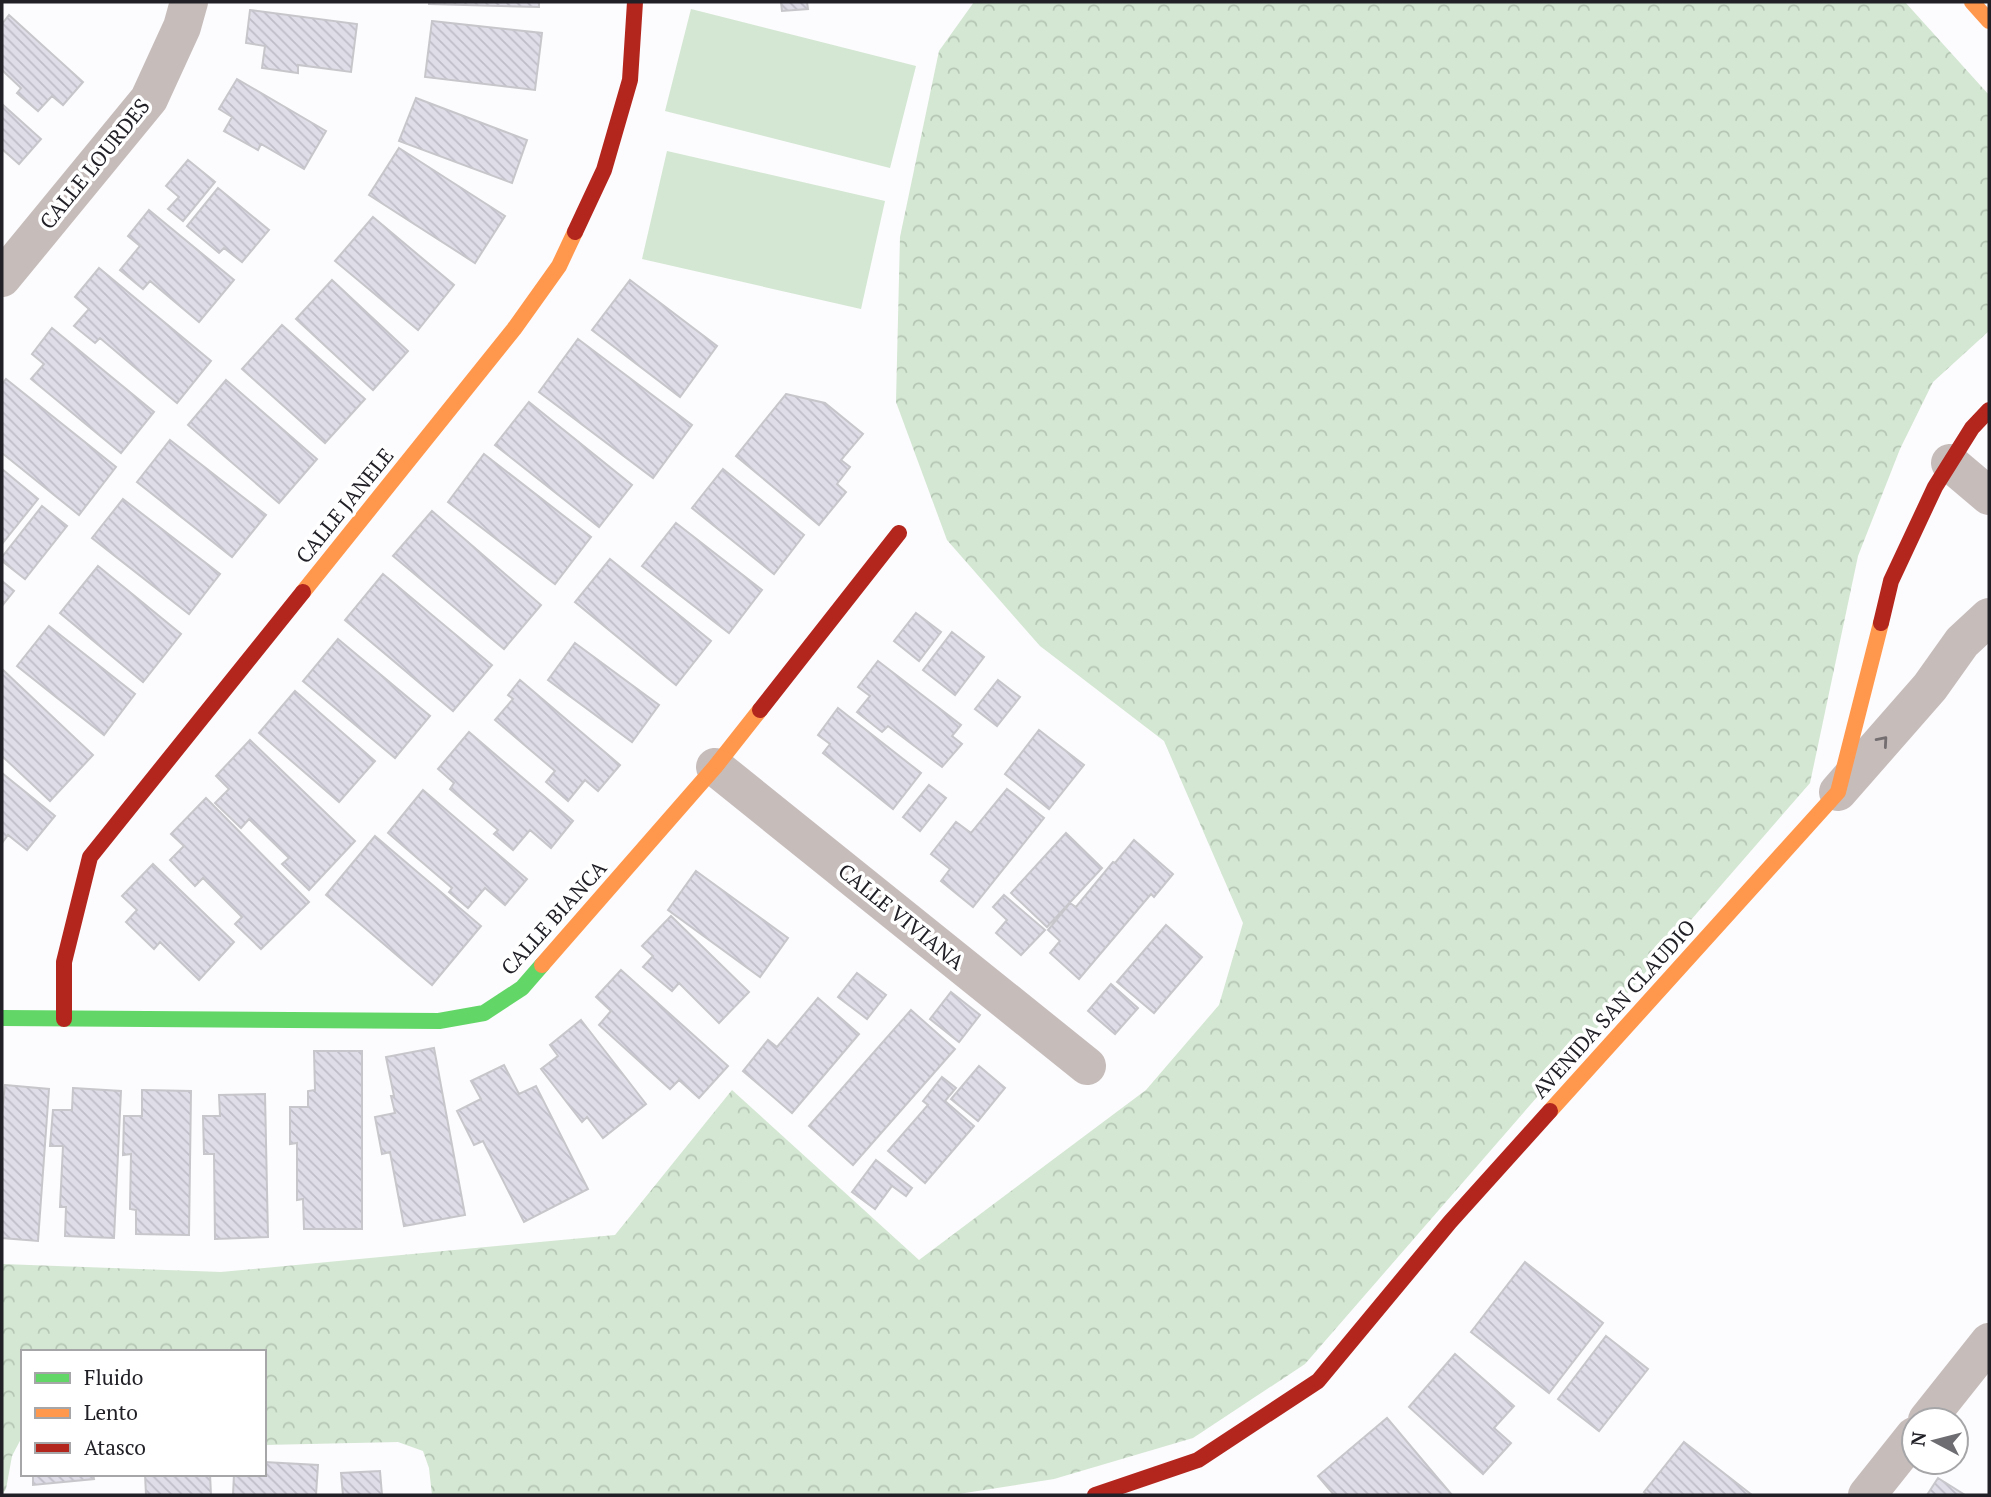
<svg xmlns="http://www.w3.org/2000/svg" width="1991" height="1497" font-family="'PT Serif',serif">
<defs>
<pattern id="forest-crowns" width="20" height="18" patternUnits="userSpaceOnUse" patternTransform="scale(1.75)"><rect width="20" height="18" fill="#d3e7d2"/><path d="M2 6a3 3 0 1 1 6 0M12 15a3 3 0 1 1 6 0" fill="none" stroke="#b5c6b4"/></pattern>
<pattern id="building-back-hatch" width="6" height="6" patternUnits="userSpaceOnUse" patternTransform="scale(1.75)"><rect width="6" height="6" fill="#dfdde8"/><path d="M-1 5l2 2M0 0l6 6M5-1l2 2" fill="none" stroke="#bfbdc7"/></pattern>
</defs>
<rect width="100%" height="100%" fill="#fcfbfd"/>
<!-- green -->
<path fill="#d3e7d2" d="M 691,9 L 916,66 L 890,168 L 665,111 Z
M 667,151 L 885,201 L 861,309 L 642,259 Z"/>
<!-- forest -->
<path fill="url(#forest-crowns)" d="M 974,2 L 1905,2 L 1989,95 L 1989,331 L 1933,382 L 1900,449 L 1858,556 L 1810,783 L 1305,1364 L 1193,1438 L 1054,1479 L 952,1495 L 432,1495 L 429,1468 L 423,1451 L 398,1442 L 264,1445 L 264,1352 L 23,1352 L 23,1435 L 12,1456 L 6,1489 L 2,1495 L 2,1264 L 221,1272 L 615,1235 L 732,1090 L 919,1260 L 1146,1090 L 1219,1005 L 1243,923 L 1164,741 L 1040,646 L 947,540 L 896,402 L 900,237 L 939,51 Z"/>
<!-- building -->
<path fill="url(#building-back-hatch)" stroke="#c7c6ca" stroke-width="2" d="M 429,2 L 539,2 L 539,7 L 429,4 Z
M 781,2 L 807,2 L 808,9 L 782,11 Z
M 250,10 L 357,24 L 351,72 L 298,65 L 298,73 L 262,68 L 265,46 L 246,43 Z
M 9,15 L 83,82 L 63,105 L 52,96 L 38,111 L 17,93 L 21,88 L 2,70 L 2,24 Z
M 432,21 L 542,33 L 535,90 L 425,77 Z
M 237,79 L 326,131 L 304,169 L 261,144 L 258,150 L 224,131 L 232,117 L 219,109 Z
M 416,98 L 527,140 L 512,183 L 399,141 Z
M 2,104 L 41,139 L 19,164 L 2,149 Z
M 399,148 L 505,216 L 475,263 L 369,195 Z
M 188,160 L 215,182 L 183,221 L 168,209 L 179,197 L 166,186 Z
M 218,188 L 269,230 L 242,262 L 224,248 L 219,253 L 187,226 Z
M 149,210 L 234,280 L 199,322 L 150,281 L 143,289 L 120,270 L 140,246 L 128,236 Z
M 373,217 L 454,285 L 418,330 L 335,261 Z
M 99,268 L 211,361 L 177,403 L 100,338 L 95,343 L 74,326 L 89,309 L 75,297 Z
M 332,280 L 408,351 L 373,390 L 296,319 Z
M 630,280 L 717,346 L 680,397 L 592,330 Z
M 282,325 L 365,399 L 325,443 L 242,369 Z
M 52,328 L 154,412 L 121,453 L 31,379 L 44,364 L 32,354 Z
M 578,339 L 692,425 L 653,478 L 539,392 Z
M 6,379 L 116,467 L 79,515 L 2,453 L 2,384 Z
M 226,380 L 317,459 L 279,503 L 188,425 Z
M 786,394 L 825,403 L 863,434 L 841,460 L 850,467 L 837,484 L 846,492 L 819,525 L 736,456 Z
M 529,402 L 632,485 L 599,527 L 495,445 Z
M 170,440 L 266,515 L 232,557 L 137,482 Z
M 484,454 L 591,537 L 555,584 L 448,502 Z
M 2,469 L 38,499 L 2,544 Z
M 723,469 L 804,535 L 774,574 L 692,508 Z
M 123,499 L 220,574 L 189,614 L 92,538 Z
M 42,506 L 67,526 L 25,579 L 2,561 L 2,557 Z
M 432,511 L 541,605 L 504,649 L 393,556 Z
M 676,523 L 762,590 L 729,633 L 642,566 Z
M 610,559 L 711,641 L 676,685 L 575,602 Z
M 98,566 L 181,634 L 143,682 L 60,613 Z
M 383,574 L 492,665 L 453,711 L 345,620 Z
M 2,581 L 14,591 L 2,606 Z
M 916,613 L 941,632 L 919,661 L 894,641 Z
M 49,626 L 135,694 L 104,735 L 17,666 Z
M 952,632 L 984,657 L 955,695 L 923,670 Z
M 338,639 L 430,716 L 395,758 L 303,681 Z
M 575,643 L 659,705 L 632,742 L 548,680 Z
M 878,661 L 961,725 L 952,736 L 962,744 L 942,767 L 888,726 L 882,732 L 857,712 L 870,696 L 858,687 Z
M 2,669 L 93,755 L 50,801 L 2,756 Z
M 520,680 L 620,765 L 598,791 L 585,780 L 568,801 L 546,782 L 555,771 L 495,720 L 513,699 L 508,695 Z
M 998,680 L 1020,697 L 997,726 L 975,709 Z
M 295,691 L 375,761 L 339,802 L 259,733 Z
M 838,708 L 921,773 L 893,809 L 823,753 L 830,744 L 818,735 Z
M 1039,730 L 1084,765 L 1049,809 L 1005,774 Z
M 469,732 L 573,821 L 551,848 L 530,830 L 513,850 L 494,834 L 498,830 L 450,789 L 454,783 L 438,769 Z
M 250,740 L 355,841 L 309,890 L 282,864 L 289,858 L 249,819 L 241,828 L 215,803 L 229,789 L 216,776 Z
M 2,773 L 55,816 L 27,850 L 8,835 L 2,843 Z
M 929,785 L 946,798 L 920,831 L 903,817 Z
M 1007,789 L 1044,818 L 973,907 L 941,881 L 950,869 L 931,854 L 956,822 L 971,833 Z
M 423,790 L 527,879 L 505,905 L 485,888 L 468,908 L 449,892 L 452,888 L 388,833 Z
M 206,798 L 309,902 L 261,949 L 235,924 L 242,917 L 203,878 L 195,886 L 170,860 L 184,846 L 171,834 Z
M 1066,833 L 1102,868 L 1047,927 L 1011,893 Z
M 375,836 L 481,926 L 432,985 L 326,895 Z
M 1134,840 L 1173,874 L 1154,897 L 1151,894 L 1079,979 L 1050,953 L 1060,941 L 1048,930 L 1070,903 L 1076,907 L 1113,862 L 1115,863 Z
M 153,864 L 234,942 L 199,980 L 160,942 L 154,949 L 126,922 L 137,910 L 122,896 Z
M 696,871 L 788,938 L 760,977 L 668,910 Z
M 1004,895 L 1045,930 L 1021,955 L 996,933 L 1007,920 L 993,907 Z
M 671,916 L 749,992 L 719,1023 L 679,983 L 672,991 L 643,967 L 653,956 L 642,946 Z
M 1166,925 L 1202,957 L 1154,1013 L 1117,982 Z
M 621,970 L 728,1066 L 699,1098 L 679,1080 L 670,1089 L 599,1025 L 611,1011 L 596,997 Z
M 857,973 L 886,995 L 867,1019 L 838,997 Z
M 1111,984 L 1138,1008 L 1115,1034 L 1088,1011 Z
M 951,992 L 980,1015 L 959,1042 L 930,1019 Z
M 818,998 L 859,1034 L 792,1113 L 743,1071 L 768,1040 L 777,1047 Z
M 911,1010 L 955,1049 L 853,1165 L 809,1126 Z
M 581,1020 L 646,1104 L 603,1138 L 587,1117 L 582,1122 L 541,1069 L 558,1056 L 550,1045 Z
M 434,1048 L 465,1215 L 404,1226 L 390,1152 L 382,1154 L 375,1117 L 395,1113 L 391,1096 L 394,1096 L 386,1057 Z
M 314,1051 L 362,1051 L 362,1229 L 304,1229 L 303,1199 L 297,1200 L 297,1143 L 290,1144 L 290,1107 L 308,1107 L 308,1091 L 315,1090 Z
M 504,1065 L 519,1094 L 536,1086 L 588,1189 L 524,1222 L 483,1141 L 474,1145 L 457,1111 L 481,1099 L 471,1081 Z
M 979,1066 L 1005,1088 L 978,1121 L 951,1099 Z
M 942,1077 L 956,1088 L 945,1101 L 974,1126 L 925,1183 L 888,1151 L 928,1105 L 923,1101 Z
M 5,1085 L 49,1089 L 38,1241 L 2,1238 L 2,1114 Z
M 73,1088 L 121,1091 L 114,1238 L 65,1236 L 66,1207 L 60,1207 L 63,1146 L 50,1146 L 53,1110 L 72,1110 Z
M 142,1090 L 191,1091 L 189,1235 L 136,1234 L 136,1210 L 130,1209 L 131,1154 L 123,1155 L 124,1116 L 142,1116 Z
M 265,1094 L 268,1237 L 215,1239 L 214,1154 L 204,1154 L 203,1116 L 220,1116 L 219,1095 Z
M 876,1160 L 912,1188 L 906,1196 L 892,1186 L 875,1209 L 852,1192 Z
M 1525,1262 L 1603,1323 L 1549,1393 L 1471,1332 Z
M 1606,1336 L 1648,1369 L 1599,1431 L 1558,1399 Z
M 1455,1354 L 1514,1406 L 1494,1428 L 1511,1443 L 1483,1474 L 1409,1407 Z
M 1387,1418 L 1452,1495 L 1334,1495 L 1318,1476 Z
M 1684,1442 L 1752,1495 L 1648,1495 L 1644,1492 Z
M 264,1462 L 318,1465 L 316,1495 L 233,1495 L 234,1474 L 264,1474 Z
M 380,1471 L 382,1495 L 343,1495 L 341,1473 Z
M 33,1474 L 93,1474 L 94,1479 L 33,1485 Z
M 145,1474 L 210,1474 L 211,1495 L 146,1495 Z
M 1938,1478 L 1965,1495 L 1927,1495 Z"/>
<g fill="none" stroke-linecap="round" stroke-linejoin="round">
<!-- street -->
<path stroke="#c6bdbb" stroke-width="38" d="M 2,278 L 149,99 L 182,27 L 189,2
M 1950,463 L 1989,496
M 715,767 L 1087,1066
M 1838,792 L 1930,687 L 1962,642 L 1989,617
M 1927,1420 L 1989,1342
M 1867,1495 L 1914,1436"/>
<!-- fast -->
<path stroke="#63d668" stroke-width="16" d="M 2,1018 L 439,1021 L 484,1013 L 522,988 L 542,965"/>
<!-- slow -->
<path stroke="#ff974d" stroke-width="16" d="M 1972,2 L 1989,21
M 303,592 L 514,329 L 559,266 L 575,232
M 542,965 L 715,767 L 760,710
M 1550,1111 L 1838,792 L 1881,623"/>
<!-- jam -->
<path stroke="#b3261e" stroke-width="16" d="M 575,232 L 604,170 L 630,80 L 635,2
M 1881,623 L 1891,581 L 1935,487 L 1972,428 L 1989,410
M 760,710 L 899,533
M 64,1019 L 64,962 L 90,857 L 303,592
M 1095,1495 L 1198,1460 L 1318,1381 L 1450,1222 L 1550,1111"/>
</g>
<!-- one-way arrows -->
<defs><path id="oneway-chevron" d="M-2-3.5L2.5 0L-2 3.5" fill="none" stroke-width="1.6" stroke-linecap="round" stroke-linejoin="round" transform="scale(1.75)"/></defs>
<use stroke="#746e71" href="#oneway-chevron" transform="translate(1883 741) rotate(-49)"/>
<g text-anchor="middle" stroke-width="7" stroke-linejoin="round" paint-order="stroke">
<!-- street labels -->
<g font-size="21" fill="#212027" stroke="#fff">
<text transform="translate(95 164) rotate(-51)" y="7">CALLE LOURDES</text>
<text transform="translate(345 506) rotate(-51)" y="7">CALLE JANELE</text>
<text transform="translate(901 917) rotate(39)" y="7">CALLE VIVIANA</text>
<text transform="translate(554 918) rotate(-48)" y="7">CALLE BIANCA</text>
<text transform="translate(1614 1009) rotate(-48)" y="7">AVENIDA SAN CLAUDIO</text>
</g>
</g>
<!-- border -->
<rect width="1991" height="1497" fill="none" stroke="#212027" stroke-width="7"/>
<!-- legend -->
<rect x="21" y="1350" width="245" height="126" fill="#ffffff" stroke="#a6a6a9" stroke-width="2"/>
<rect x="35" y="1373" width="35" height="10" fill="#63d668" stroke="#a6a6a9" stroke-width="2"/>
<text x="84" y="1385" font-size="21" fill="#212027">Fluido</text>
<rect x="35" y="1408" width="35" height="10" fill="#ff974d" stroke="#a6a6a9" stroke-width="2"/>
<text x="84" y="1420" font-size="21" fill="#212027">Lento</text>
<rect x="35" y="1443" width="35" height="10" fill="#b3261e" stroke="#a6a6a9" stroke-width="2"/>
<text x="84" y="1455" font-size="21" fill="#212027">Atasco</text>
<!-- north arrow -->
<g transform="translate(1935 1441) rotate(277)"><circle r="33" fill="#ffffff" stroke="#a6a6a9" stroke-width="2"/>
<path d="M0-5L12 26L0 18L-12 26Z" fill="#6e6d72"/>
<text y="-10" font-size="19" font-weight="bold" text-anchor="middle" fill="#212027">N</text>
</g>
</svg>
